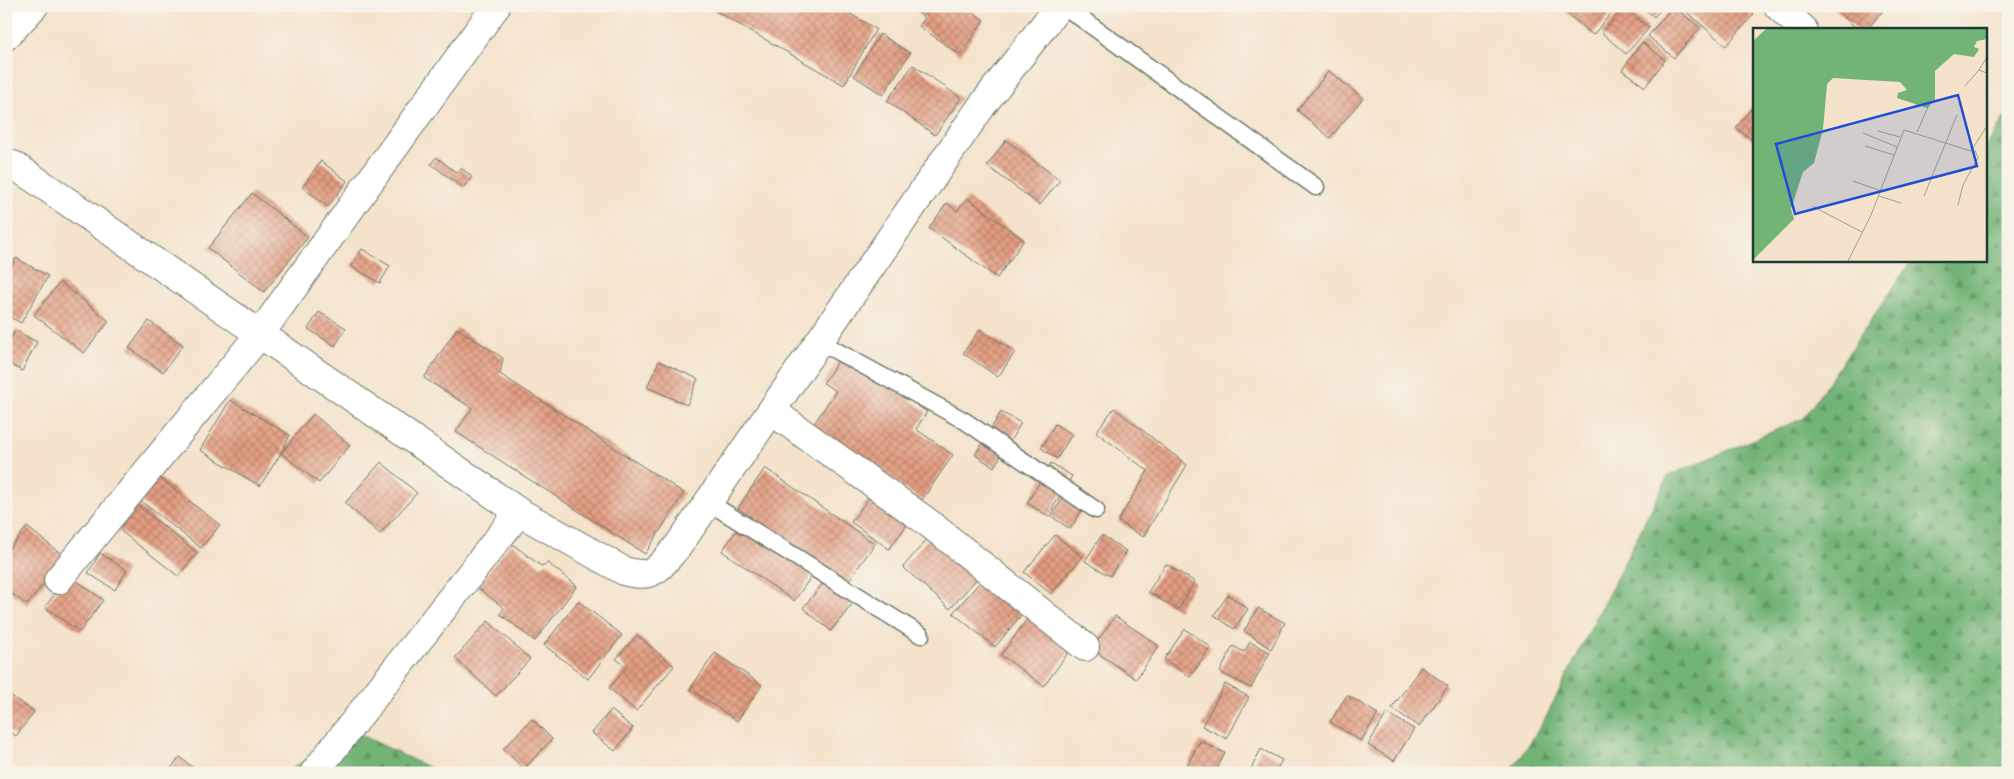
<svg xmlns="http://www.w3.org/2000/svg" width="2014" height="779" font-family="Kalam,sans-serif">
<defs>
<pattern id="forest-firs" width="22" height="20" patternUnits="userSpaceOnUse" patternTransform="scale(1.25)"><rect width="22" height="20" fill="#72b476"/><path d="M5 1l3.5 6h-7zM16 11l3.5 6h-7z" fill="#5d9462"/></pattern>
<pattern id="building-cross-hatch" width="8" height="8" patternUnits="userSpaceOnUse" patternTransform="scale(1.25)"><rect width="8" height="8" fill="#e49d82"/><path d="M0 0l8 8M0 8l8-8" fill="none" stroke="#b8816b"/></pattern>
</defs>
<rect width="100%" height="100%" fill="#f7f3e8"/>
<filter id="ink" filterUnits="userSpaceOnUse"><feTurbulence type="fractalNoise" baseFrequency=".02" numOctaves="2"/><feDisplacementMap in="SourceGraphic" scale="10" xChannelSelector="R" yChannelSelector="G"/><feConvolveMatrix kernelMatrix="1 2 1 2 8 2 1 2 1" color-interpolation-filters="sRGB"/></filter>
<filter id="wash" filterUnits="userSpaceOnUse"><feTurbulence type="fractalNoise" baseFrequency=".0096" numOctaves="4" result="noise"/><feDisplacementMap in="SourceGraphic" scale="20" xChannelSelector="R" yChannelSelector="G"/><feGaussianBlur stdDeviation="1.12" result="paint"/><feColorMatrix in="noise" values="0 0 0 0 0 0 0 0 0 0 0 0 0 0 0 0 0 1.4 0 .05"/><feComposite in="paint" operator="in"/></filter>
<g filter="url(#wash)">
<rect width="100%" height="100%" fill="#f4e2ca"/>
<!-- forest -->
<path fill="url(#forest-firs)" stroke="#487855" d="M 2008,112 L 2008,773 L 1510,773 L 1544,721 L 1668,476 L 1804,418 L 1912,260 L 1985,260 L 1985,149 Z
M 351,730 L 440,773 L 285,773 Z"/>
<g id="blocks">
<!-- building -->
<path fill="url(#building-cross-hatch)" d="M 707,6 L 837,6 L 876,29 L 844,85 Z
M 909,6 L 964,6 L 984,20 L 960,55 L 919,26 L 925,18 Z
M 1558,6 L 1617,6 L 1593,35 Z
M 1642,6 L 1664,6 L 1654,17 Z
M 1673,6 L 1700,28 L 1674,58 L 1648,36 Z
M 1680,6 L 1745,6 L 1754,14 L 1726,46 Z
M 1832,6 L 1887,6 L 1867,29 L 1857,29 Z
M 1624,7 L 1649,28 L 1626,54 L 1602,33 Z
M 880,34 L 910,53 L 883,95 L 854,76 Z
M 1642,42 L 1665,60 L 1645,87 L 1622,70 Z
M 913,65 L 961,98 L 935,135 L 887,101 Z
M 1329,71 L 1363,98 L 1330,138 L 1297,110 Z
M 1754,105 L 1754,141 L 1736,128 Z
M 1006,140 L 1060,180 L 1040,205 L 987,166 Z
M 436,157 L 457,173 L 461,168 L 472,177 L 463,188 L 431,164 Z
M 321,161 L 347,181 L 328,207 L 302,187 Z
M 252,193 L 308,237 L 264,292 L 208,248 Z
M 967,198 L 1024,240 L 997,278 L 929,228 L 947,203 L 957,211 Z
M 362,249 L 390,266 L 380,283 L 351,266 Z
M 16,258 L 48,276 L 21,323 L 6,315 L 6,276 Z
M 60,282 L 109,321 L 84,353 L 34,315 Z
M 319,312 L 346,328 L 335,346 L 308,329 Z
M 149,321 L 183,345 L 163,372 L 129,348 Z
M 457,328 L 503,358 L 500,374 L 684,493 L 645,554 L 456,432 L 472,408 L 424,378 Z
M 980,329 L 1015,352 L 998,377 L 963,353 Z
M 15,330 L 37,342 L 22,371 L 6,362 L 6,348 Z
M 843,354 L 927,412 L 916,429 L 953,455 L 922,500 L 813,425 L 836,391 L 823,383 Z
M 659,361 L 698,379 L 687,405 L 647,387 Z
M 230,400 L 290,435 L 281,453 L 313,414 L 350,445 L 319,483 L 281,453 L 260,486 L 200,450 Z
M 1114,408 L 1187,465 L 1143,537 L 1118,521 L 1148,471 L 1096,432 Z
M 1001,412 L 1021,423 L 994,467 L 975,455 Z
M 1055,424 L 1072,434 L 1057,459 L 1041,448 Z
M 381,462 L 417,493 L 380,534 L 345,503 Z
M 1051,463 L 1072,476 L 1048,516 L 1027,503 Z
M 765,468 L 875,544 L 844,587 L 857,598 L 831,631 L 803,608 L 829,576 L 813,574 L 794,601 L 722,551 L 736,531 L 741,535 L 752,518 L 738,508 Z
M 156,475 L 220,525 L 201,548 L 137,498 Z
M 1069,489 L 1088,501 L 1070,529 L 1051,516 Z
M 875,490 L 912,518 L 889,549 L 851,522 Z
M 132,501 L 197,553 L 178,576 L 113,525 Z
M 27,527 L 65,557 L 27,605 L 6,589 L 6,553 Z
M 1055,535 L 1082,557 L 1051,594 L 1024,572 Z
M 1102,535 L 1126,551 L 1110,576 L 1085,561 Z
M 930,536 L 978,577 L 950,609 L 903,567 Z
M 511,543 L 541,566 L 548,563 L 577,586 L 535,641 L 500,614 L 504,608 L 477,587 Z
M 100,553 L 127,570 L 115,590 L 88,573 Z
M 1166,564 L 1195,582 L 1178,610 L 1148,592 Z
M 69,575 L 103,600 L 80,632 L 45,607 Z
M 980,582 L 1022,614 L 995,647 L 953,613 Z
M 1228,595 L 1248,609 L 1234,629 L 1214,615 Z
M 578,601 L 622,635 L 588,679 L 544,645 Z
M 1258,608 L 1285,623 L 1271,649 L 1244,631 Z
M 1029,616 L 1073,646 L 1044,686 L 1001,655 Z
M 1115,616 L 1159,646 L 1136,679 L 1092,649 Z
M 488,621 L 530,659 L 496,696 L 455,658 Z
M 1185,629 L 1211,647 L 1190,677 L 1164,659 Z
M 637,635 L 674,666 L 636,711 L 609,688 L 627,668 L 616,659 Z
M 1250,642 L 1270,652 L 1251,688 L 1220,672 L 1233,646 L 1244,652 Z
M 715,653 L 762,685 L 737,721 L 690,689 Z
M 1421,667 L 1448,686 L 1419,727 L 1392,708 Z
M 1225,684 L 1249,697 L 1227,739 L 1202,726 Z
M 6,692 L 34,712 L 16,736 L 6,729 Z
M 1347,695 L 1378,714 L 1361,741 L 1330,722 Z
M 611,710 L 633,728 L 615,751 L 592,733 Z
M 1387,713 L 1414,729 L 1394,761 L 1368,745 Z
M 532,719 L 552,739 L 524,769 L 503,749 Z
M 1200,741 L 1225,753 L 1215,773 L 1183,773 Z
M 1261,749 L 1282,760 L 1275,773 L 1249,773 Z
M 180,757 L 199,773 L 167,773 Z"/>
</g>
</g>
<g filter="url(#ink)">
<use href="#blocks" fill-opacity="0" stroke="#6a7768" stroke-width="1"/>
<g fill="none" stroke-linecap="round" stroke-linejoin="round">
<!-- service casing -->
<g stroke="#6a7768" stroke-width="19">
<path id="service" d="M 1064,6 L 1316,187
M 820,342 L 965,421 L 1096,510
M 708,502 L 921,635"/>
</g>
<!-- minor casing -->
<g stroke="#6a7768" stroke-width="30">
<path id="minor" d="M 1778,6 L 1803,29
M 6,36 L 34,6
M 6,164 L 13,165 L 30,176 L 519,512 L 624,571 C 655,580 658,568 678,546 L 981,107 L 1059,6
M 773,412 L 926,521 L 1085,647
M 58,580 L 260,334 L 496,6
M 314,773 L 519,512"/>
</g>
<!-- service -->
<use href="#service" stroke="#fff" stroke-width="16"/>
<!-- minor -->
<use href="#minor" stroke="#fff" stroke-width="28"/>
</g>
</g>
<!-- overview -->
<g transform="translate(1753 28)">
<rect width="234" height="234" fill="#f4e2ca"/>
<path d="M 13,1 L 234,1 L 234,11 L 224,13 L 221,19 L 226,21 L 221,29 L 201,26 L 182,43 L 182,72 L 174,80 L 144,70 L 145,65 L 154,62 L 147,54 L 80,50 L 74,56 L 70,101 L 61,135 L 50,144 L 38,181 L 41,191 L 0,232 L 0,13 Z" fill="#72b476"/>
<path fill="none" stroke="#9fa08e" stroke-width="1" d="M 234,29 L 226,42 L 234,45M 212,58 L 226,42M 125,103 L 147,109M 164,104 L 181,66M 110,105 L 144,119M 112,118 L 141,127M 100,153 L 128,163M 126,168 L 148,175M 171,168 L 204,87M 205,177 L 210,157 L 225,130 L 222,122M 59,178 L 109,204M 95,233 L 118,187 L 151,102 L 218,123 L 234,98"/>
<path fill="#1d4ed8" fill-opacity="0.15" stroke="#1d4ed8" stroke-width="2.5" d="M 205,67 L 224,138 L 42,186 L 23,116 Z"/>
<rect width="234" height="234" fill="none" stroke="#1f3d34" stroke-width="2.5"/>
</g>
<!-- margin -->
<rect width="2014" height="779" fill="none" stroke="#f7f3e8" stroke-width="25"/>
</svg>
